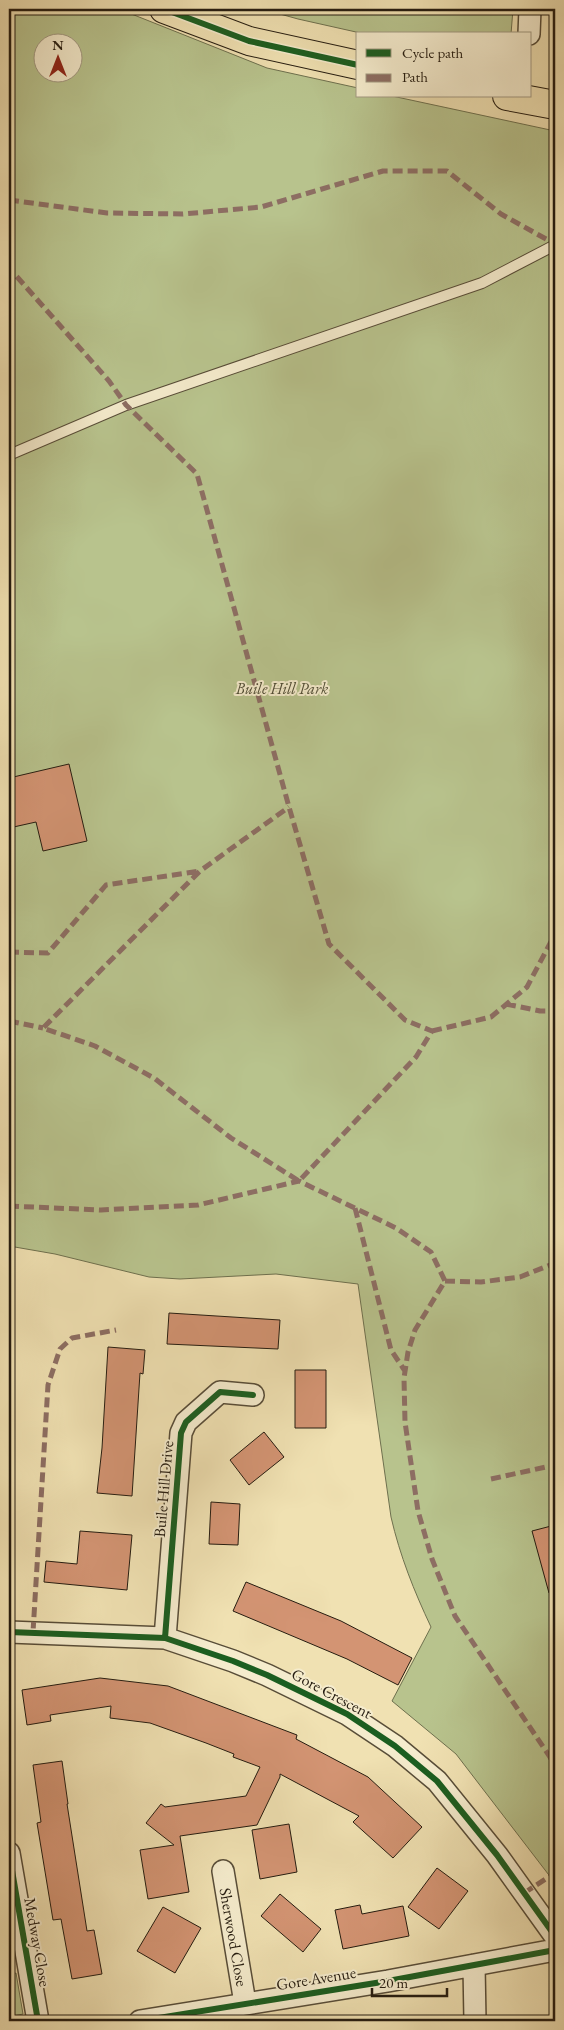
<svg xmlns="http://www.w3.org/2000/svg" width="564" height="2030" font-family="'EB Garamond',serif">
<rect width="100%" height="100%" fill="#f0e1b2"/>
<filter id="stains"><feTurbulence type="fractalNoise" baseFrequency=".004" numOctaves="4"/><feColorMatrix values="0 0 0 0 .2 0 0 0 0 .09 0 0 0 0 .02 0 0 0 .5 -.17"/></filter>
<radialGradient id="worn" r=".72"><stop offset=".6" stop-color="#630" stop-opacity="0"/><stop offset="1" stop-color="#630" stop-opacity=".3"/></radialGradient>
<!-- green -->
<path fill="#b8c38d" stroke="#6e704e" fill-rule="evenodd" d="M 9,9 L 119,9 L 267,68 L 358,88 L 358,96 L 392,96 L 555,131 L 555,1883 L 456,1754 L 392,1701 L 431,1627 C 414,1591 400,1556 391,1517 L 358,1284 L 276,1274 L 180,1279 L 149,1277 L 55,1254 L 9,1246 ZM 42,42 L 72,42 L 72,72 L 42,72 Z
M 262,9 L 513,9 L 511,34 L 365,34 L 298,19 Z
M 16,1973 L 23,2014 L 9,2017 L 9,1975 Z"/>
<!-- building -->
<path fill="#d39473" stroke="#251c10" d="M 69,764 L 87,841 L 43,851 L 36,822 L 9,828 L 9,778 Z
M 169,1313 L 280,1320 L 278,1349 L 167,1344 Z
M 108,1347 L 145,1350 L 143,1374 L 140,1373 L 132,1496 L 97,1493 L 102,1448 Z
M 295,1370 L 326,1370 L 326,1428 L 295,1428 Z
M 264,1432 L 284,1457 L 249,1485 L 230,1460 Z
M 211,1502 L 240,1504 L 238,1545 L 209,1544 Z
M 555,1525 L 555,1592 L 549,1593 L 532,1531 Z
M 80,1531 L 132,1535 L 127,1590 L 44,1582 L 46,1561 L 77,1564 Z
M 246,1582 L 341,1621 L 412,1658 L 398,1685 L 347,1659 L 233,1611 Z
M 100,1678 L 168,1686 L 297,1735 L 296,1739 L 368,1777 L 422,1827 L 393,1858 L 353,1822 L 359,1816 L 280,1774 L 280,1777 L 257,1825 L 180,1836 L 189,1892 L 148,1899 L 140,1850 L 174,1845 L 146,1823 L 161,1804 L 165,1807 L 246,1796 L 260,1767 L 233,1757 L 234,1754 L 206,1743 L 150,1723 L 110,1718 L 111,1706 L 50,1715 L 51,1721 L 27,1725 L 22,1690 Z
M 62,1761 L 68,1804 L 67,1804 L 87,1931 L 94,1930 L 102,1974 L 72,1979 L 61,1919 L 53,1920 L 37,1823 L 41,1822 L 33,1765 Z
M 289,1824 L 297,1872 L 260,1879 L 252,1830 Z
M 437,1868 L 468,1891 L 439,1929 L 408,1907 Z
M 280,1894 L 321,1929 L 303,1952 L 261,1916 Z
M 360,1905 L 362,1914 L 403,1906 L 409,1936 L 343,1949 L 335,1910 Z
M 163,1907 L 201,1928 L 175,1973 L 137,1951 Z"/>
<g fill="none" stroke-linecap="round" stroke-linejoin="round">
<!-- lane casing -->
<g stroke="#584d38" stroke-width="12">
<path id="lane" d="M 9,455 L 126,405 L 482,283 L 555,245"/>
</g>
<!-- street casing -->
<g stroke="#584d38" stroke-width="24">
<path id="street" d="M 529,34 L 530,9
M 9,1632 L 165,1638 L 233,1661 L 267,1675 L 347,1714 L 395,1746 L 437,1781 L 497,1855 L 555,1936
M 165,1638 L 181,1433 L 186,1422 L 220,1392 L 253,1395
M 9,1853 L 38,2021
M 223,1871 L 245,2003
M 474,1965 L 475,2021
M 140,2021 L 388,1981 L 555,1950"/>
</g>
<!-- primary casing -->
<g stroke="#251c10" stroke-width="30">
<path id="primary" d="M 164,9 L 249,41 L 358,65
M 507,96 L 555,105"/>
</g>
<!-- lane -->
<use href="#lane" stroke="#f5eccd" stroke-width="10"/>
<!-- street -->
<use href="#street" stroke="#f5eccd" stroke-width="21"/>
<!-- primary -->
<use href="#primary" stroke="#f0e1b2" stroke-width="28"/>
<!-- quiet -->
<path stroke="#8d6e63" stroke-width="5" stroke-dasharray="10 5" stroke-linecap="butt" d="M 9,200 L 107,213 L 183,214 L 261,207 L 383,171 L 447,171 L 501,214 L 555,244
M 9,264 L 11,270 L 109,381 L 126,405 L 197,474 L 289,807 L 329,944 L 405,1020 L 432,1031 L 416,1057 L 299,1181 L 231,1138 L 154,1078 L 95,1046 L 43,1028 L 200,871 L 289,807
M 9,952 L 48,953 L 106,885 L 200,871
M 506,1004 L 540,1011 L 555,1011
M 9,1021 L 43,1028
M 432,1031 L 491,1017 L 527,987 L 555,934
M 9,1206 L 101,1210 L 198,1205 L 299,1181 L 396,1228 L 431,1252 L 445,1281 L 415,1330 L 408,1352 L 404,1378 L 405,1422 L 418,1511 L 432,1559 L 455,1616 L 550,1757 L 555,1774
M 355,1208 L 391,1350 L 405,1371
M 445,1281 L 481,1282 L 520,1277 L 555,1263
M 491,1479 L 555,1465
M 33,1632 L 48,1385 L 60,1349 L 72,1338 L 116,1330
M 524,1893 L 555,1873"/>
<!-- cycleway casing -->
<g stroke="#f5eccd" stroke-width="9">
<path id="cycleway" d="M 164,9 L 249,41 L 358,65
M 9,1632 L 165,1638 L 233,1661 L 267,1675 L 347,1714 L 395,1746 L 437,1781 L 497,1855 L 555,1936
M 165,1638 L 181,1433 L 186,1422 L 220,1392 L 253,1395
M 9,1853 L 38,2021
M 140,2021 L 388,1981 L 555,1950"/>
</g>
<!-- cycleway -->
<use href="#cycleway" stroke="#1b5e20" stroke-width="6"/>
</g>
<g text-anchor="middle" stroke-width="4" stroke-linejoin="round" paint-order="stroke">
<!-- park labels -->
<g font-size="16" font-style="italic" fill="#514e36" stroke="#f5eccd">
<text x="282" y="694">Buile Hill Park</text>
</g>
<!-- street labels -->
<g font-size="16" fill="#251c10" stroke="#f5eccd">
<text transform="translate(163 1489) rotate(-85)" y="6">Buile Hill Drive</text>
<text transform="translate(332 1693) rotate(28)" y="6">Gore Crescent</text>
<text transform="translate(234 1937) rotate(80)" y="6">Sherwood Close</text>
<text transform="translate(38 1942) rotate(80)" y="6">Medway Close</text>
<text transform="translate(316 1978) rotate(-9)" y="6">Gore Avenue</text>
</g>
</g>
<!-- margin -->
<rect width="564" height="2030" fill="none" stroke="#f0e1b2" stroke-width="30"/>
<rect x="10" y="10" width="544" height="2010" fill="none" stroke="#251c10" stroke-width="2.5"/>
<rect x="15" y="15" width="534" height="2000" fill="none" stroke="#251c10"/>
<!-- legend -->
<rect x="356" y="32" width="175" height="65" fill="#f5eccd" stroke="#a29981"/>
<rect x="366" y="49" width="25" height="8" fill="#1b5e20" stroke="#a29981"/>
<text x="402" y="58" font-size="15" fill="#251c10">Cycle path</text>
<rect x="366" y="74" width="25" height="8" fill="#8d6e63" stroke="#a29981"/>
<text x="402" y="82" font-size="15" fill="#251c10">Path</text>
<!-- north arrow -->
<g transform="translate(58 58)"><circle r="24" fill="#f5eccd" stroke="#a29981"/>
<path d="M0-4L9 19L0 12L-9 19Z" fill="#8f2418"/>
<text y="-8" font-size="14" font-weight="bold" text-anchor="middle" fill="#251c10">N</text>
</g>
<!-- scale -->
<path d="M372 1988v8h75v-8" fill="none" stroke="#251c10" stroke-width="2.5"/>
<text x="379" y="1988" font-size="15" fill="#251c10" stroke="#f5eccd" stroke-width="4" paint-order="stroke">20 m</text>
<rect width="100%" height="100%" filter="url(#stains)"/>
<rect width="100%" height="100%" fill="url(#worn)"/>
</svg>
